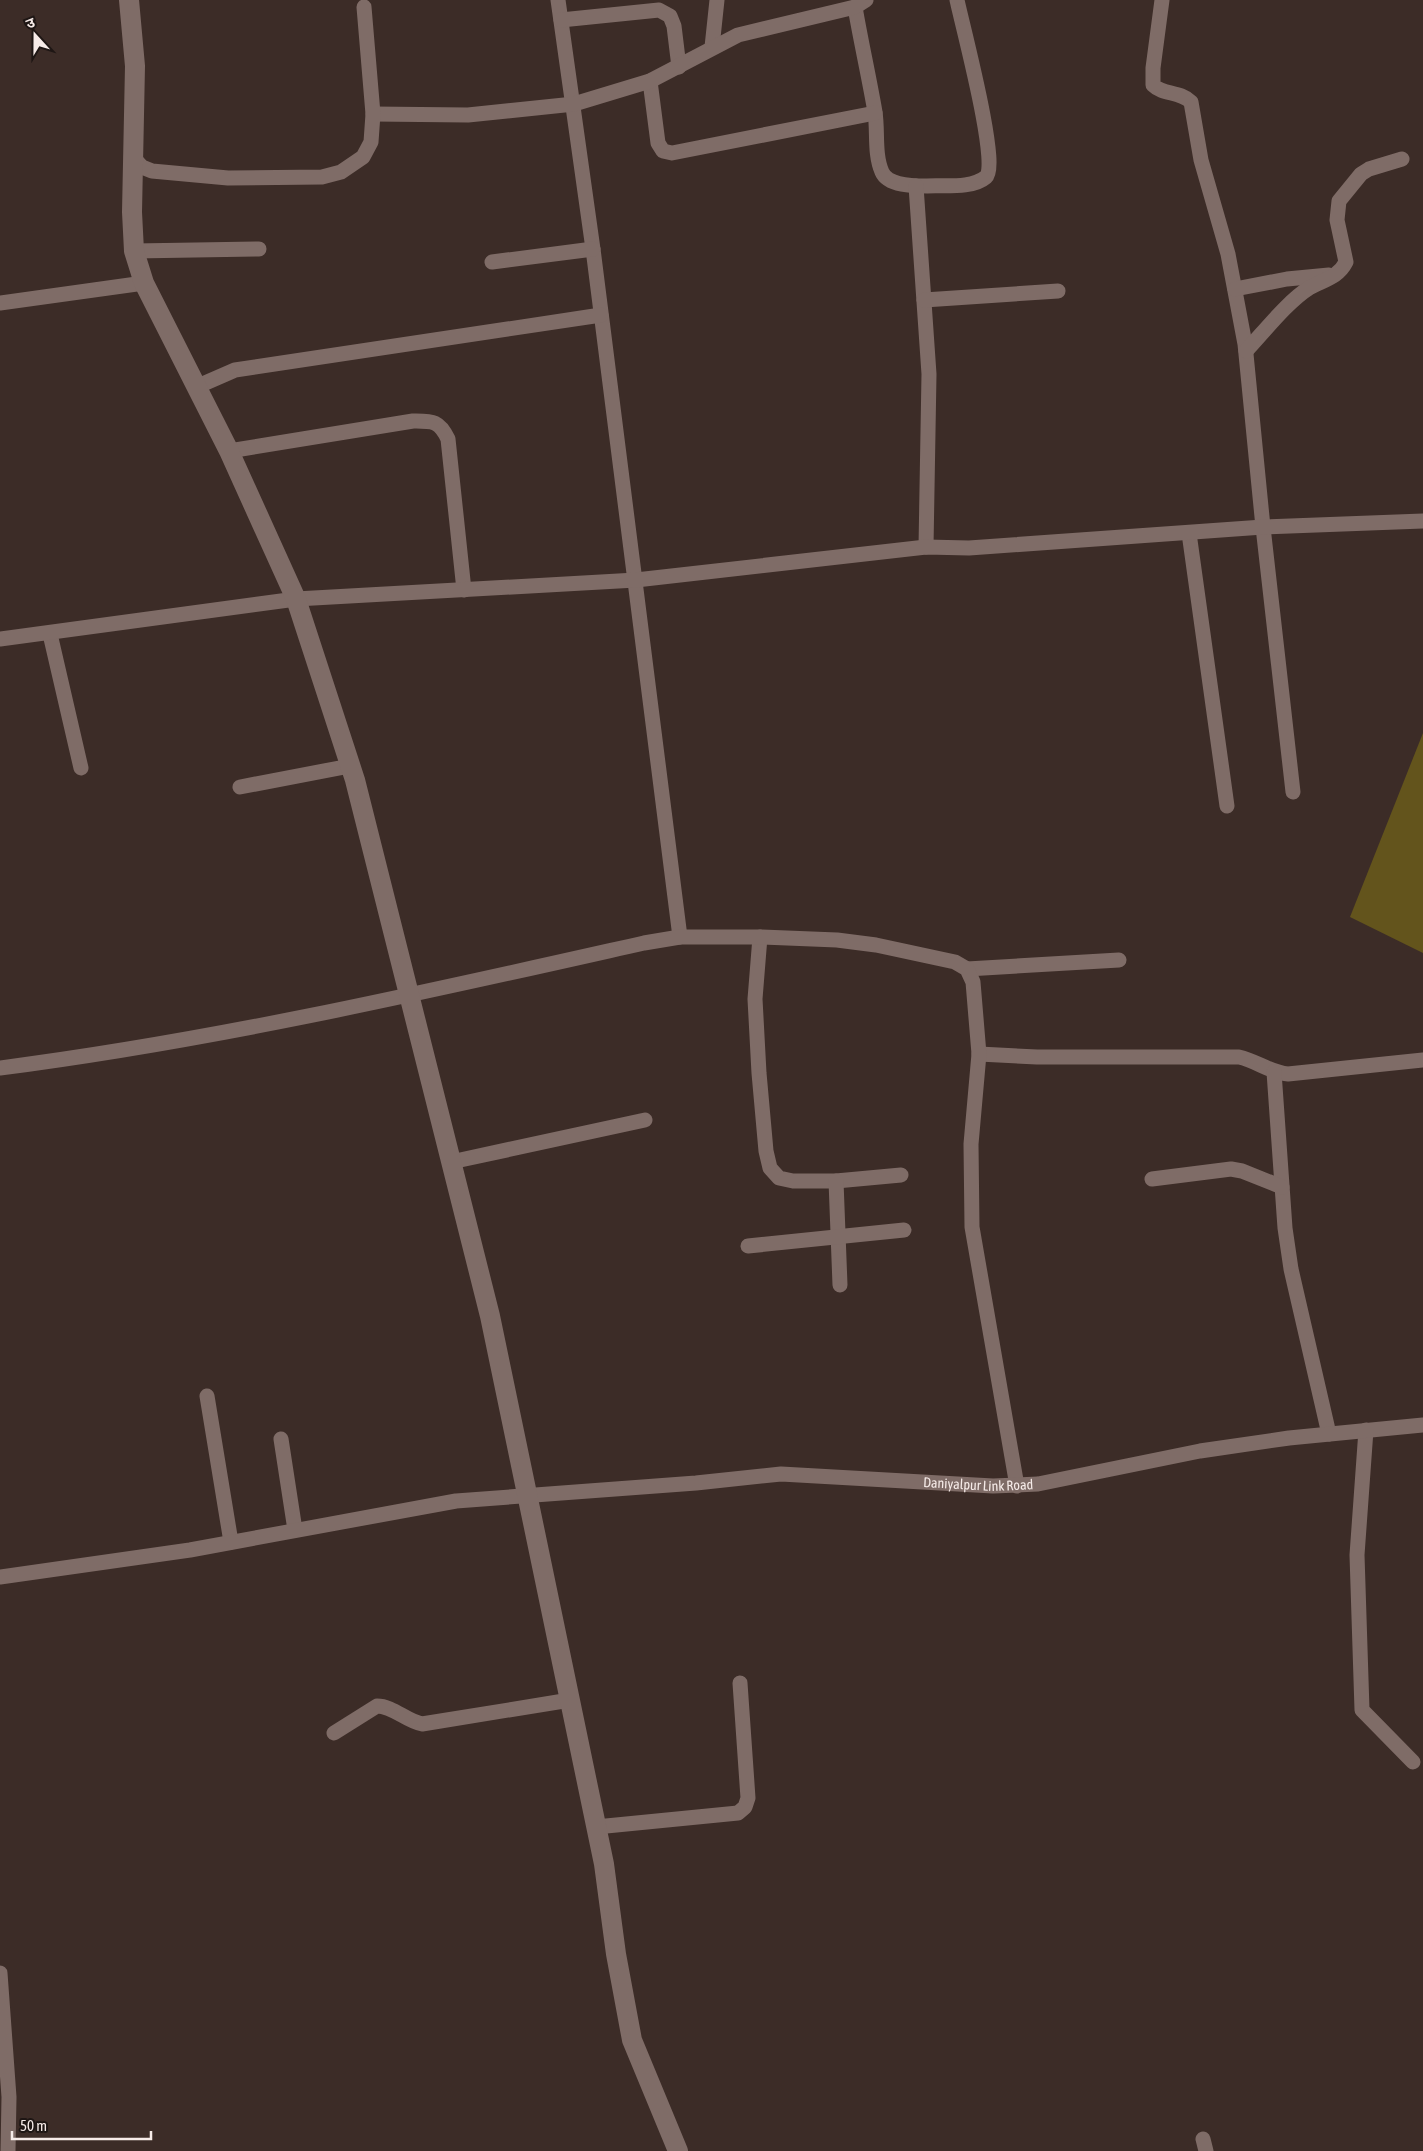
<svg xmlns="http://www.w3.org/2000/svg" width="1423" height="2151" font-family="'Asap Condensed','Noto Sans Devanagari',sans-serif">
<rect width="100%" height="100%" fill="#3c2c27"/>
<!-- green -->
<path fill="#63541c" d="M 1423,733 L 1423,953 L 1350,917 Z"/>
<g fill="none" stroke-linecap="round" stroke-linejoin="round">
<!-- minor -->
<g stroke="#7f6c67" stroke-width="15">
<path d="M 558,0 L 593,249 L 680,937"/>
<path d="M 1162,0 L 1153,68 L 1153,85 C 1163,95 1180,91 1191,102 L 1201,160 L 1228,254 L 1245,344 L 1263,527 L 1293,792"/>
<path d="M 855,7 C 861,42 869,77 875,112 C 878,131 874,154 882,172 C 888,186 914,186 927,186 C 944,185 972,189 986,177 C 1000,166 962,24 957,0"/>
<path d="M 561,20 L 659,10 L 670,16 L 674,26 L 679,67"/>
<path d="M 712,47 L 717,0"/>
<path d="M 650,81 L 658,143 L 663,151 L 672,153 L 875,113"/>
<path d="M 373,114 L 468,115 L 574,104 L 650,81 L 738,35 L 855,7 L 866,0"/>
<path d="M 133,157 L 142,167 L 152,171 L 228,178 L 322,177 L 341,172 L 363,157 L 371,142 L 373,114 L 364,7"/>
<path d="M 916,186 L 929,374 L 926,547"/>
<path d="M 134,251 L 259,249"/>
<path d="M 492,262 L 593,249"/>
<path d="M 1235,289 L 1287,279 L 1329,275"/>
<path d="M 924,300 L 1058,291"/>
<path d="M 0,303 L 144,283"/>
<path d="M 1246,351 C 1263,333 1288,301 1309,288 C 1323,280 1338,278 1346,262 L 1337,220 L 1339,201 L 1361,174 L 1369,169 L 1402,159"/>
<path d="M 196,387 L 235,370 L 601,315"/>
<path d="M 229,451 L 413,421 C 432,421 439,420 448,439 L 464,590"/>
<path d="M 1189,533 L 1227,806"/>
<path d="M 50,634 L 81,768"/>
<path d="M 0,639 L 296,599 L 636,580 L 926,547 L 969,548 L 1263,527 L 1423,521"/>
<path d="M 240,787 L 350,766"/>
<path d="M 760,937 L 755,999 L 759,1073 L 766,1151 L 770,1168 L 779,1178 L 793,1181 L 836,1181 L 901,1175"/>
<path d="M 967,969 L 1119,960"/>
<path d="M 979,1054 L 1037,1057 L 1239,1057 C 1257,1061 1271,1073 1288,1074 L 1423,1060"/>
<path d="M 0,1068 C 217,1040 430,991 644,943 L 680,937 L 760,937 L 837,940 L 876,945 L 955,962 L 967,969 L 973,982 L 979,1054 L 971,1144 L 972,1227 L 1017,1486"/>
<path d="M 1274,1072 L 1285,1228 L 1291,1269 L 1329,1434"/>
<path d="M 451,1162 L 645,1120"/>
<path d="M 1152,1179 L 1231,1169 L 1242,1171 L 1282,1187"/>
<path d="M 836,1181 L 840,1285"/>
<path d="M 748,1246 L 904,1230"/>
<path d="M 207,1396 L 231,1542"/>
<path d="M 1366,1430 L 1357,1555 L 1362,1710 L 1413,1762"/>
<path d="M 281,1439 L 295,1530"/>
<path id="s1" d="M 0,1577 L 190,1550 L 456,1501 L 696,1483 L 781,1474 L 993,1486 L 1038,1484 L 1200,1451 L 1289,1438 L 1423,1425"/>
<path d="M 334,1733 L 377,1706 C 393,1706 406,1721 422,1724 L 570,1700"/>
<path d="M 596,1827 L 738,1813 L 745,1807 L 748,1798 L 740,1683"/>
<path d="M 0,1973 L 9,2097 L 8,2151"/>
<path d="M 1203,2139 L 1206,2151"/>
</g>
<!-- tertiary -->
<path stroke="#7f6c67" stroke-width="20" d="M 129,0 L 135,66 L 132,212 L 134,251 L 144,283 L 229,451 L 296,599 L 355,780 L 490,1316 L 604,1864 L 616,1954 L 632,2040 L 678,2151"/>
</g>
<g text-anchor="middle" stroke-width="4.5" stroke-linejoin="round" paint-order="stroke">
<!-- street labels -->
<g font-size="14" fill="#f6ebe8" stroke="#1e1614">
<text dy="5" stroke="none"><textPath href="#s1" startOffset="986">Daniyalpur Link Road</textPath></text>
</g>
</g>
<!-- north arrow -->
<g transform="translate(35 35) rotate(339)" stroke="#1e1614" stroke-width="4" paint-order="stroke">
<path d="M0-4L9 19L0 12L-9 19Z" fill="#f6ebe8"/>
<text y="-8" font-size="14" font-weight="bold" text-anchor="middle" fill="#f6ebe8">उ</text>
</g>
<!-- scale -->
<path d="M12 2131v8h139v-8" fill="none" stroke="#f6ebe8" stroke-width="2.5"/>
<text x="20" y="2131" font-size="15" fill="#f6ebe8" stroke="#1e1614" stroke-width="4" paint-order="stroke">50 m</text>
</svg>
